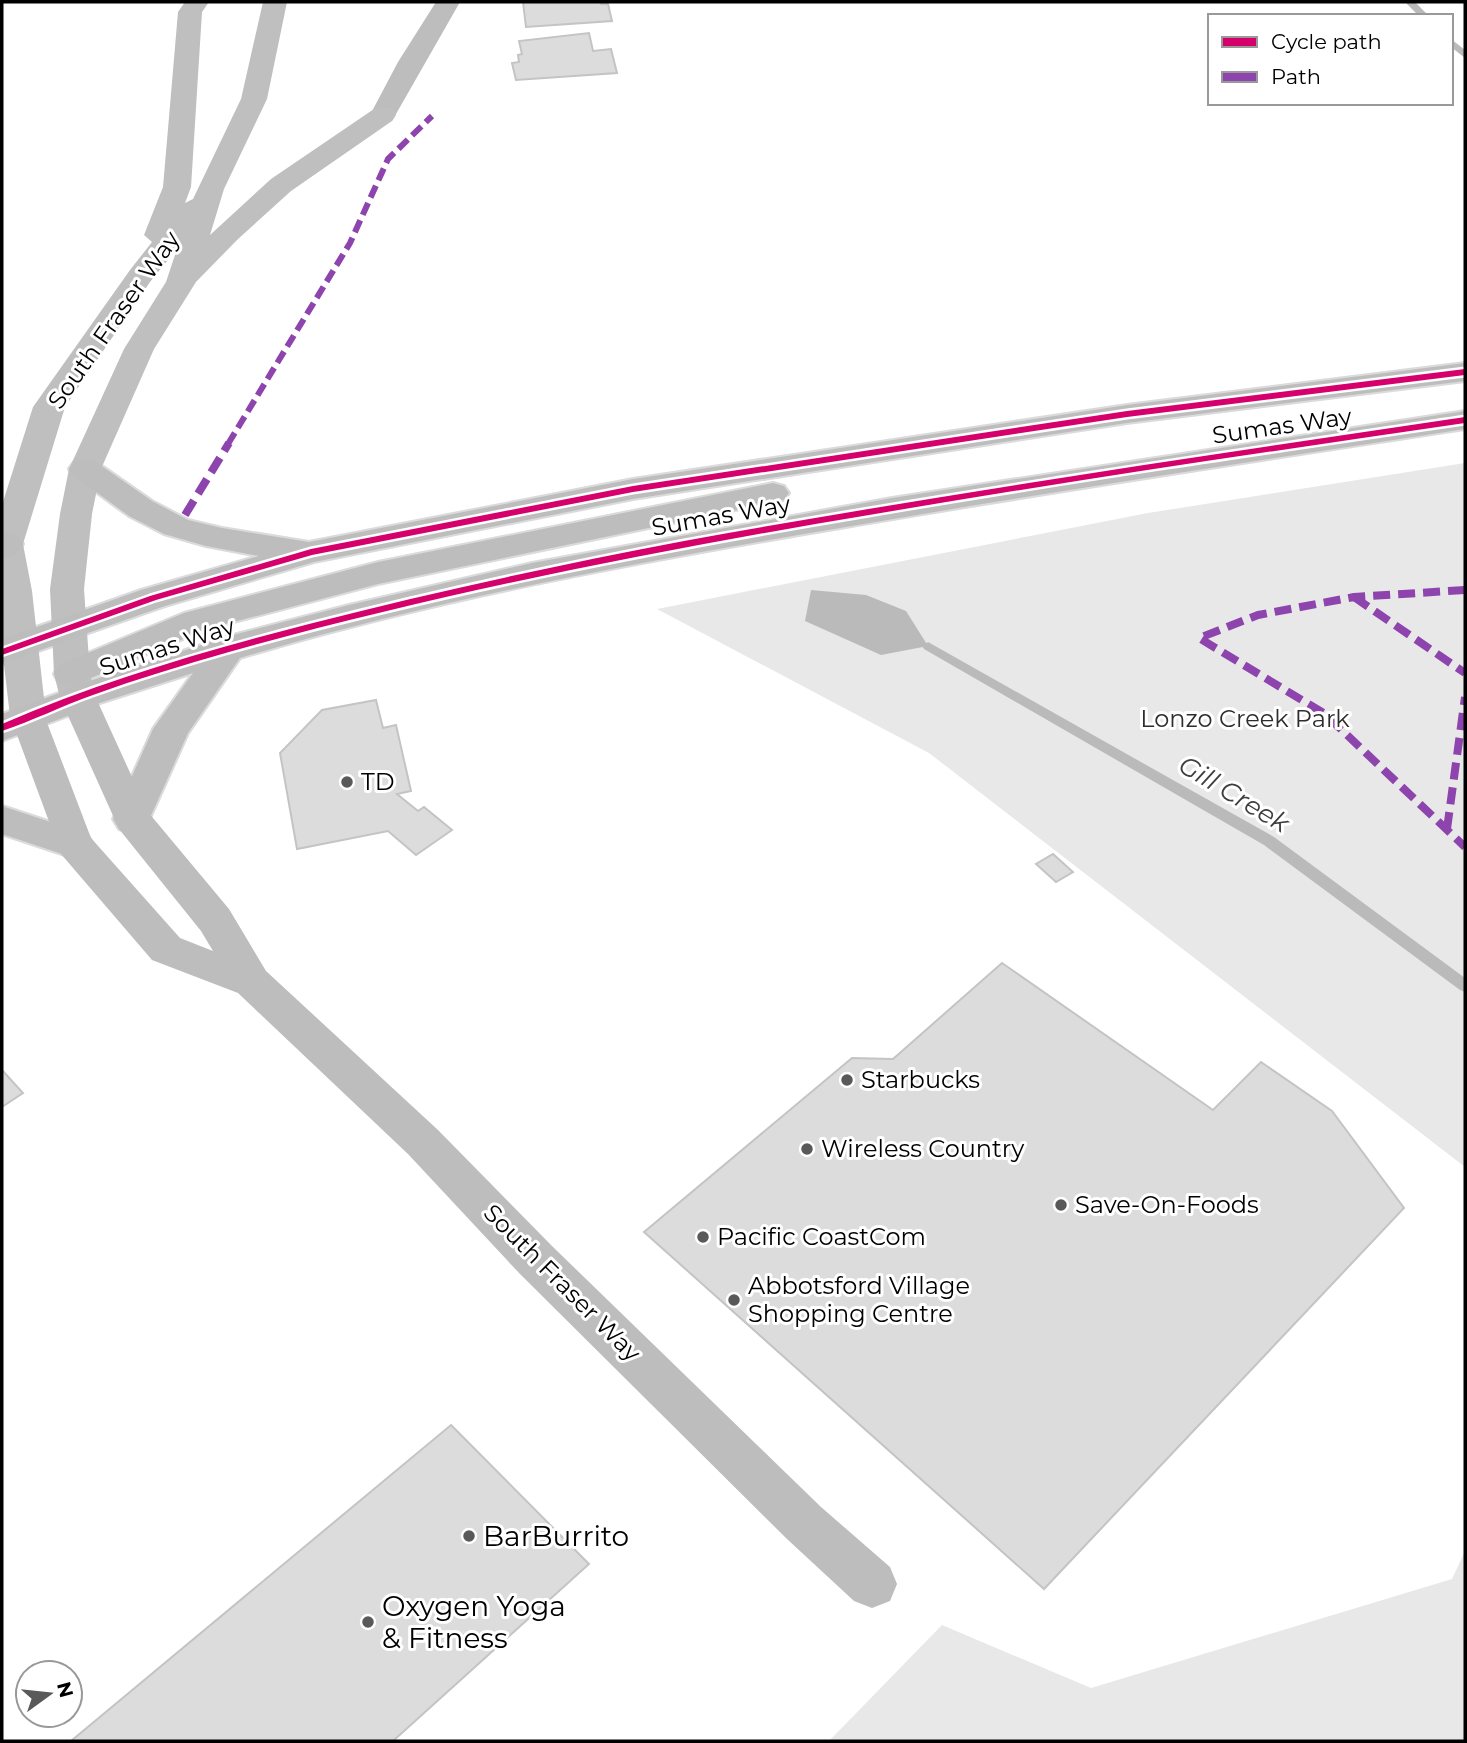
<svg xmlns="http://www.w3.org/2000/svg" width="1467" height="1743" font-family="Montserrat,sans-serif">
<rect width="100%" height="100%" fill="#fff"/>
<!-- green -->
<path fill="#e8e8e8" d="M 1465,463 L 1465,1167 L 929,753 L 657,609 L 1148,513 Z
M 1465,1551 L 1465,1741 L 829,1741 L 942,1625 L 1091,1688 L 1452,1579 Z"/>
<!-- water -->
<path fill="#bababa" d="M 811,590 L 866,595 L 906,611 L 928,646 L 881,655 L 805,621 Z"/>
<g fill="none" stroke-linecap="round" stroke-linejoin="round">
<!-- stream -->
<path fill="#bababa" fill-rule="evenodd" d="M 1405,2 L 1415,2 L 1429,16 L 1419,16 Z
M 1451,39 L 1465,50 L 1465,58 L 1451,47 Z
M 928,642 L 1274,837 L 1465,978 L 1465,992 L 1460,990 L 1264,845 L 924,649 L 922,646 Z"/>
</g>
<!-- building -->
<path fill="#dcdcdc" stroke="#c4c4c4" stroke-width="2" d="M 523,2 L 600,2 L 601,4 L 608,4 L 612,21 L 526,27 Z
M 589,33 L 593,51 L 611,49 L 617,73 L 516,80 L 512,63 L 519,62 L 518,55 L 522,54 L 519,41 Z
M 376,700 L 383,728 L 396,725 L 411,791 L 397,794 L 418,811 L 424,807 L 452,830 L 416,855 L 388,831 L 297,849 L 280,753 L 322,710 Z
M 1053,854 L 1073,872 L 1056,882 L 1036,864 Z
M 1002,963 L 1213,1110 L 1261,1062 L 1332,1111 L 1404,1208 L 1044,1589 L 644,1232 L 852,1058 L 893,1059 Z
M 2,1070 L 23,1093 L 2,1107 Z
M 451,1425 L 589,1564 L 393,1741 L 71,1741 Z"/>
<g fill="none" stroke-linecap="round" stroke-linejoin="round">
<!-- trunk casing -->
<g stroke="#dbdbdb" stroke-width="4">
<path id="trunk" d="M 6,533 L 18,536 L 23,544 L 14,556 L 2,559 L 2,534 Z
M 68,616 L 80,620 L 85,628 L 80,636 L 2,664 L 2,639 Z
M 78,686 L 91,689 L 96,698 L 91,707 L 2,741 L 2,714 Z
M 2,806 L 87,834 L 93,844 L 87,854 L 74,858 L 2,834 Z"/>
</g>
<!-- motorway casing -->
<g stroke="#dbdbdb" stroke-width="4">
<path id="motorway" d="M 1465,363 L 1465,381 L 1127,423 L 633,499 L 314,562 L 165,606 L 68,640 L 56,636 L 51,628 L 56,620 L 141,590 L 259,556 L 206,546 L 164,534 L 129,516 L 74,476 L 69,469 L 74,462 L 85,459 L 96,462 L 152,501 L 188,520 L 222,528 L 309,542 L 633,479 L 1127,405 Z
M 1465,411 L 1465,429 C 1256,461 1048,492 840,528 C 638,562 436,599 240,658 L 188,733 L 145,829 L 132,833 L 119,829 L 113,819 L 153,729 L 193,673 L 78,710 L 65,707 L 60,698 L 65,689 L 229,636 L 349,605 L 532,563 L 892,498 Z
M 773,483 L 784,486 L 789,493 L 784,500 L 378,584 L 207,629 L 72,686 L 59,683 L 54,674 L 59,665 L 184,613 L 378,562 Z"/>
</g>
<!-- tertiary -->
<path fill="#bdbdbd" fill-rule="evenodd" d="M 436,2 L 460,2 L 392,121 L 383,123 L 374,121 L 370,115 L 398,62 Z
M 78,686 L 91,689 L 96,698 L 148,812 L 229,909 L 266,971 L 438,1130 L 552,1246 L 821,1507 L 890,1567 L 897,1584 L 890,1601 L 872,1608 L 854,1601 L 787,1539 L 520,1274 L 408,1154 L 238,993 L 152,960 L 61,854 L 10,716 L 15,707 L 28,703 L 41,707 L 91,838 L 180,938 L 213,951 L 201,931 L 119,829 L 60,698 L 65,689 Z"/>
<!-- secondary -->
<path fill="#bfbfbf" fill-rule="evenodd" d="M 185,2 L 209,2 L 202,12 L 191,187 L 185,203 L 193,199 L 241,99 L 263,2 L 287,2 L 267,99 L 224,189 L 210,235 L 271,179 L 374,109 L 383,107 L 392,109 L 396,115 L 392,121 L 291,191 L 237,240 L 196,282 L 154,349 L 101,469 L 92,514 L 84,589 L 90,674 L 96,698 L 91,707 L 78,710 L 65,707 L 60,698 L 54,674 L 50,589 L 60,514 L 69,469 L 124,349 L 166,282 L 177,249 L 150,282 L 65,407 L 23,544 L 32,591 L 46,716 L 41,725 L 28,729 L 15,725 L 10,716 L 2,648 L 2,505 L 33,407 L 130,270 L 152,242 L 144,235 L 163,187 L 178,12 Z"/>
<!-- trunk -->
<use href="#trunk" fill="#bdbdbd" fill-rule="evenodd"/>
<!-- motorway -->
<use href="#motorway" fill="#bdbdbd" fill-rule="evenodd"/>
<!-- quiet-far1 -->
<path stroke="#8e44ad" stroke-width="6" stroke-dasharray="13 6" stroke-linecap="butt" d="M 228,444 L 350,243 L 388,159 L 432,116"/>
<!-- quiet -->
<path stroke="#8e44ad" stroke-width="8" stroke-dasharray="17 8" stroke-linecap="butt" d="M 185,515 L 229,443
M 1465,590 L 1354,597 L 1258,615 L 1199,638 L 1325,714 L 1465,847
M 1354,597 L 1465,673
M 1447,829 L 1465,697"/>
<!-- cycleway casing -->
<g stroke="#fff" stroke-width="5">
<path id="cycleway" d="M 1465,369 L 1465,375 L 1127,417 L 633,492 L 312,555 L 156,600 L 2,655 L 2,649 L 150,596 L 311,549 L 633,486 L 1127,411 Z
M 1465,417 L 1465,423 C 1266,452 1068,481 869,515 C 654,551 440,593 229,652 C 183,665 137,679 93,695 C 62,706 32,721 2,731 L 2,724 C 101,681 204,651 309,624 C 433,592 558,565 684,541 C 943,494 1204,456 1465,417 Z"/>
</g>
<!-- cycleway -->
<use href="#cycleway" fill="#d6006c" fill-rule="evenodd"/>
</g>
<!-- markers -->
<g fill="#595959" stroke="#fff" stroke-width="2.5">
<circle cx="347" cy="782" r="7"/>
<circle cx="847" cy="1080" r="7"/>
<circle cx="807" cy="1149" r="7"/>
<circle cx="1061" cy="1205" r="7"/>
<circle cx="703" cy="1237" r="7"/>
<circle cx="734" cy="1300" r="7"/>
<circle cx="469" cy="1536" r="7"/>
<circle cx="368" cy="1622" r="7"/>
</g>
<g text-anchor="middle" stroke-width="6" stroke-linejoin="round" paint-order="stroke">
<!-- street labels -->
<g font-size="24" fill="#000" stroke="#fff">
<text transform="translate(114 320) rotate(-55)" y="8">South Fraser Way</text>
<text transform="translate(1282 426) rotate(-8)" y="8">Sumas Way</text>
<text transform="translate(721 516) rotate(-10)" y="8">Sumas Way</text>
<text transform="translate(167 647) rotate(-18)" y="8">Sumas Way</text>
<text transform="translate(562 1283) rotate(45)" y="8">South Fraser Way</text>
</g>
<!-- park labels -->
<g font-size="24" fill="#2d2d2d" stroke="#fff">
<text x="1245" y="727">Lonzo Creek Park</text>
</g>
<!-- poi labels -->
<g font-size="24" fill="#000" stroke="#fff" text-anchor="start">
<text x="361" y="790">TD</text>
<text x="861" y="1088">Starbucks</text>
<text x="821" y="1157">Wireless Country</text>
<text x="1075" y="1213">Save-On-Foods</text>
<text x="717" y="1245">Pacific CoastCom</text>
<text x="748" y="1294">Abbotsford Village<tspan x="748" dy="28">Shopping Centre</tspan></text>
</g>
<!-- water labels -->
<g font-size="26" font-style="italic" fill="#3e3e3e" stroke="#fff">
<text transform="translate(1234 794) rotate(31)" y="9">Gill Creek</text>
</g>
<!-- near-poi labels -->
<g font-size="28" fill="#000" stroke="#fff" text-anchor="start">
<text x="483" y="1546">BarBurrito</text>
<text x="382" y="1616">Oxygen Yoga<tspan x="382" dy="32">&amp; Fitness</tspan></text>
</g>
</g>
<!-- border -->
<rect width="1467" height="1743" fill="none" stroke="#000000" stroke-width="7"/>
<!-- legend -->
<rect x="1208" y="14" width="245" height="91" fill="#ffffff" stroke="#999999" stroke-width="2"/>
<rect x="1222" y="37" width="35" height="10" fill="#d6006c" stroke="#999999" stroke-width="2"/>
<text x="1271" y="49" font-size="21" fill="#000000">Cycle path</text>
<rect x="1222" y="72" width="35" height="10" fill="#8e44ad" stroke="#999999" stroke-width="2"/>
<text x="1271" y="84" font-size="21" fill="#000000">Path</text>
<!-- north arrow -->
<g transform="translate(49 1694) rotate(75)"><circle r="33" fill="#ffffff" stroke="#999999" stroke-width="2"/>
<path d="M0-5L12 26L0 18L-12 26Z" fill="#595959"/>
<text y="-10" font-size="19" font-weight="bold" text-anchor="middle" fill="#000000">N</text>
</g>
</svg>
